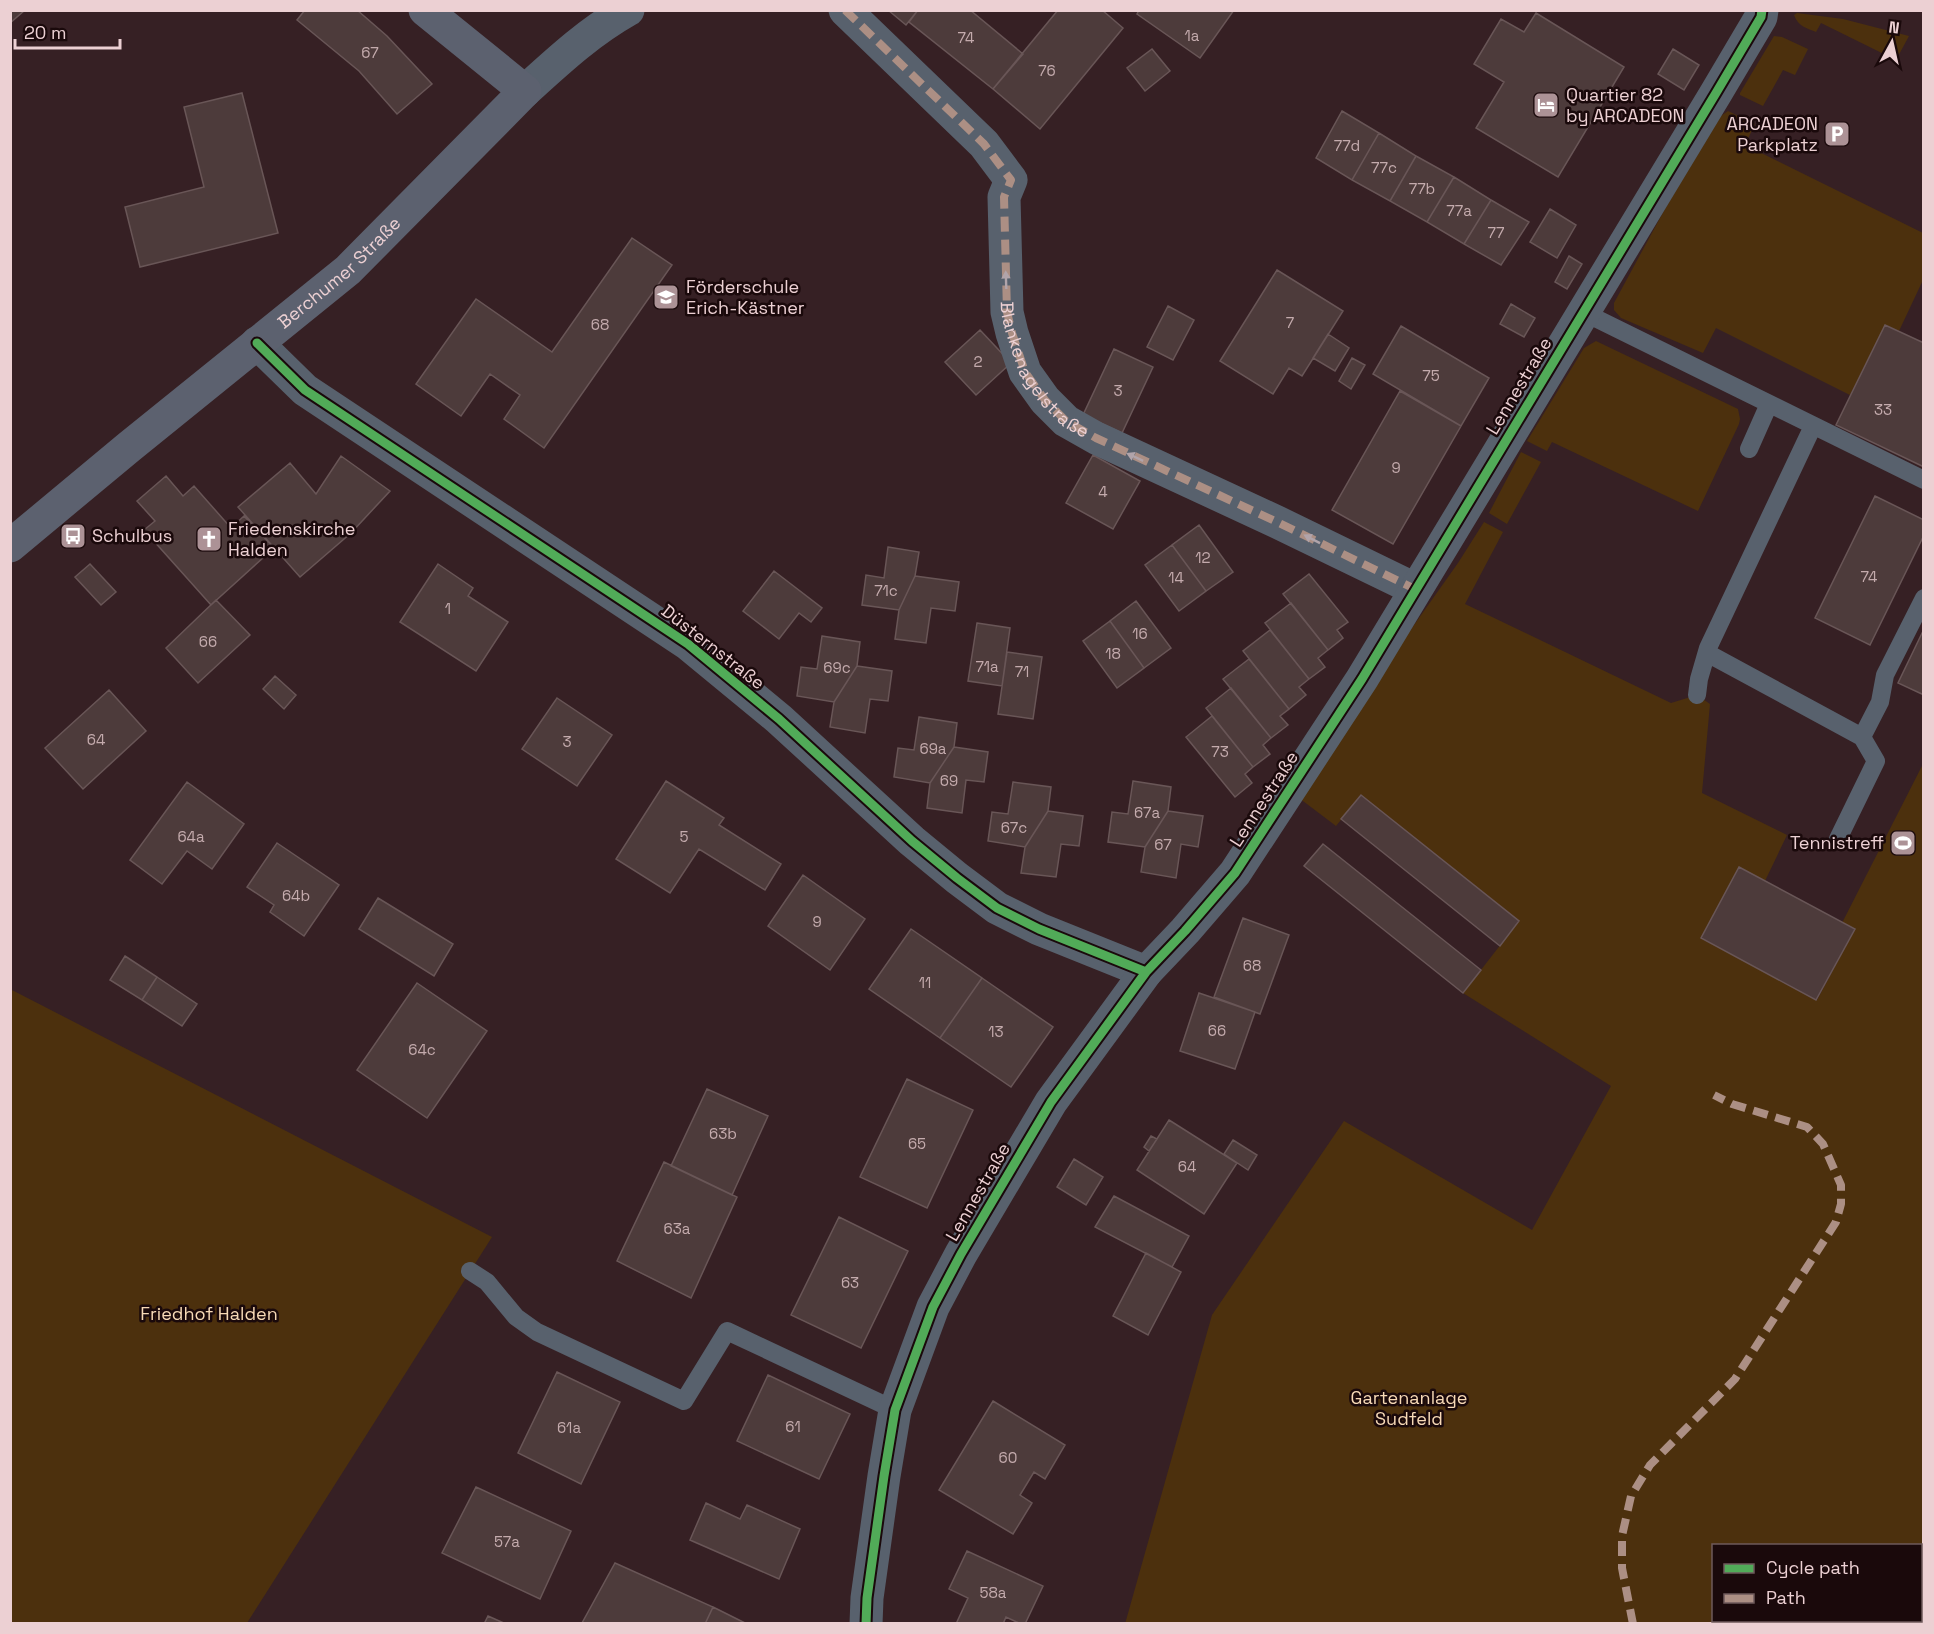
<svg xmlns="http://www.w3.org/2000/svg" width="1934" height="1634" font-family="'Space Grotesk',sans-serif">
<rect width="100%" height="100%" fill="#362024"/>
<!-- green -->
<path fill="#4c300d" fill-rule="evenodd" d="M 1797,13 L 1843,19 L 1909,36 L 1896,60 L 1821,23 L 1816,32 C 1806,28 1798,26 1794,15 Z
M 1774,36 L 1782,37 L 1808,49 L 1795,75 L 1783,70 L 1763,106 L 1740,95 L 1740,93 Z
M 1728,111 L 1755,124 L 1745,145 L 1923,233 L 1923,280 L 1899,331 L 1885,325 L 1850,395 L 1716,328 L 1703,353 L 1621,318 L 1614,310 L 1614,303 L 1666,207 L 1721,116 Z
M 1596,341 L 1738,409 L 1740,419 L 1739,424 L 1698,511 L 1552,442 L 1547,451 L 1527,441 L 1584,348 Z
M 1521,452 L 1541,462 L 1507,524 L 1489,513 Z
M 1484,522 L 1503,532 L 1465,604 L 1671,703 L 1697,695 L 1710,704 L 1702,793 L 1787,835 L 1765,881 L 1739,868 L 1701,938 L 1817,1000 L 1855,929 L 1842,923 L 1923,764 L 1923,1623 L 1125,1624 L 1212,1315 L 1344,1121 L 1532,1230 L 1611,1086 L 1463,993 L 1519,921 L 1361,795 L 1336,826 L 1299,798 L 1392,656 L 1458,563 ZM 1714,1546 L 1920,1546 L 1920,1620 L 1714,1620 Z
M 10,989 L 492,1237 L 247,1623 L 11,1623 Z"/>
<!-- building -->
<path fill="#4d3b3b" stroke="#695657" stroke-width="1.5" d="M 10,10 L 25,10 L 10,23 Z
M 305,10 L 357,10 L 387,36 L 432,84 L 397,114 L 359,71 L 297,20 Z
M 888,10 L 918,10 L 906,25 Z
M 918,10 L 970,10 L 1023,54 L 993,89 L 909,22 Z
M 1058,10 L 1102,10 L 1123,28 L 1040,129 L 993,89 Z
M 1139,10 L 1234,10 L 1200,58 L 1137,14 Z
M 1536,13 L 1624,67 L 1558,177 L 1476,128 L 1504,82 L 1474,64 L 1501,19 L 1524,32 Z
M 1152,49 L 1170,71 L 1145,91 L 1127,68 Z
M 1673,49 L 1699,65 L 1684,90 L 1658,74 Z
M 242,93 L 278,233 L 140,267 L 125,207 L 204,187 L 184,107 Z
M 1342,111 L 1379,133 L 1352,180 L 1316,158 Z
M 1379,133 L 1416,156 L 1390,201 L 1352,180 Z
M 1416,156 L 1454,177 L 1427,222 L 1390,201 Z
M 1454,177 L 1491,200 L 1464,244 L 1427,222 Z
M 1491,200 L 1529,222 L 1501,265 L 1464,244 Z
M 1550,209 L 1576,225 L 1557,258 L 1530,242 Z
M 632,238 L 672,265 L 544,448 L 504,419 L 520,395 L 490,374 L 461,416 L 416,384 L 476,299 L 552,352 Z
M 1569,256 L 1582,264 L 1567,289 L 1555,282 Z
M 1277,270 L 1343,311 L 1302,376 L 1289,368 L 1273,394 L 1220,361 Z
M 1511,304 L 1535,318 L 1524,337 L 1500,324 Z
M 1168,306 L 1194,320 L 1173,360 L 1147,347 Z
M 1885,325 L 1924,343 L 1924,467 L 1836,425 Z
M 1401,326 L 1489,378 L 1461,426 L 1373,374 Z
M 980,330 L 1011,363 L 976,395 L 945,362 Z
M 1328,334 L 1349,348 L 1335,371 L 1313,358 Z
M 1114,349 L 1153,367 L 1122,433 L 1083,415 Z
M 1352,358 L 1365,365 L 1351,389 L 1339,381 Z
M 1400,391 L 1461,426 L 1393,544 L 1332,510 Z
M 1093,455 L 1140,481 L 1113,529 L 1066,503 Z
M 341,456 L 390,491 L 351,533 L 300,577 L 238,507 L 290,463 L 316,494 Z
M 166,476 L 183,496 L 194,486 L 231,528 L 244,516 L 274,548 L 211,605 L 144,530 L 155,521 L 137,501 Z
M 1875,496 L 1924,520 L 1924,535 L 1870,645 L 1815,618 Z
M 1199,525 L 1233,572 L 1206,591 L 1172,545 Z
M 1172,545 L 1206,591 L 1179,611 L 1145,565 Z
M 888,547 L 919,552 L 915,576 L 899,610 L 862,605 L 866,575 L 884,578 Z
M 90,564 L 116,592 L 101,605 L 75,577 Z
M 438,564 L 473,588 L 468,596 L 508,622 L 476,671 L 400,622 Z
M 774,571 L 822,608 L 811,622 L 799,613 L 779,639 L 743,611 Z
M 1309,574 L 1348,622 L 1337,630 L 1343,638 L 1328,650 L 1283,594 Z
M 915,576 L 959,582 L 955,611 L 931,608 L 926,643 L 895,639 L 899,610 Z
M 216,600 L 250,635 L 198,683 L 166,648 Z
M 1136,601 L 1171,648 L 1144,668 L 1110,621 Z
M 1291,603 L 1328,650 L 1318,658 L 1325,667 L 1309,679 L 1265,623 Z
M 1110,621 L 1144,668 L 1117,688 L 1083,641 Z
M 977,623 L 1010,628 L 1002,686 L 968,681 Z
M 1924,629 L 1924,695 L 1898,683 Z
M 1270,630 L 1309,679 L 1299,687 L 1306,695 L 1289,709 L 1243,651 Z
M 822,636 L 860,642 L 857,666 L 834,702 L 797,696 L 801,667 L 817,669 Z
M 1007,652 L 1042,657 L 1033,719 L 998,714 Z
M 1249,659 L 1289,709 L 1280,716 L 1288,725 L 1271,738 L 1223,679 Z
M 857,666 L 892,671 L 888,701 L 870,699 L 865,733 L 830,727 L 834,702 Z
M 275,676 L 296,695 L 284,709 L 263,689 Z
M 1231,688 L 1271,738 L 1263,745 L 1270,754 L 1253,767 L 1206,708 Z
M 109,690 L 146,731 L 83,789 L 45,748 Z
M 557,698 L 612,735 L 577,786 L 522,749 Z
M 1212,716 L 1253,767 L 1245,774 L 1252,783 L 1235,797 L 1186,737 Z
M 919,717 L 957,723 L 954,747 L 930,783 L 894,777 L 898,748 L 914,750 Z
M 954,747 L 988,752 L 984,782 L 966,780 L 962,813 L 927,808 L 930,783 Z
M 666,781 L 724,818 L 719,825 L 781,864 L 765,890 L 699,849 L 670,893 L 616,859 Z
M 1133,781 L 1171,787 L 1168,811 L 1145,847 L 1108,842 L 1112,812 L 1128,814 Z
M 187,782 L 244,824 L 212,869 L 187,851 L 162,884 L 130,860 Z
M 1013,782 L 1051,787 L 1048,811 L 1025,847 L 988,841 L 992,812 L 1008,814 Z
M 1361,795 L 1519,921 L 1500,946 L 1341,819 Z
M 1048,811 L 1083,816 L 1079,846 L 1061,844 L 1056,877 L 1021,873 L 1025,847 Z
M 1168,811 L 1203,816 L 1198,847 L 1181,844 L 1176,878 L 1141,872 L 1145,847 Z
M 277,843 L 339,885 L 304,936 L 270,912 L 274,905 L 247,887 Z
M 1323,844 L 1481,970 L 1463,993 L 1304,866 Z
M 1739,867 L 1855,929 L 1816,1000 L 1701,938 Z
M 803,875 L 865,919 L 830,970 L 768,926 Z
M 378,898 L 453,944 L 434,976 L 359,929 Z
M 1243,918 L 1289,935 L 1260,1014 L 1214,997 Z
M 911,929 L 982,978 L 940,1038 L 869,989 Z
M 125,956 L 157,977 L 142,1000 L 110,980 Z
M 157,977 L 197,1004 L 182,1026 L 142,1000 Z
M 982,978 L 1053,1027 L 1011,1087 L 940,1038 Z
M 417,983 L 487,1031 L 427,1118 L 357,1070 Z
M 1199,993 L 1255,1012 L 1235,1069 L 1180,1051 Z
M 907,1079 L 973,1110 L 927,1208 L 860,1177 Z
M 707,1089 L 768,1116 L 732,1195 L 671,1166 Z
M 1169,1120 L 1237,1163 L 1204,1214 L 1137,1170 Z
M 1151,1136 L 1157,1139 L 1149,1151 L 1144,1147 Z
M 1233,1140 L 1257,1155 L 1248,1170 L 1224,1154 Z
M 1074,1159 L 1103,1177 L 1086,1205 L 1057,1187 Z
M 664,1162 L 737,1197 L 691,1298 L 617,1261 Z
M 1114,1196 L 1189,1236 L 1172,1267 L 1095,1227 Z
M 839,1217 L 908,1251 L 861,1348 L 791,1315 Z
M 1146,1253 L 1181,1272 L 1148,1335 L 1113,1316 Z
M 557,1372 L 620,1402 L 581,1484 L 518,1453 Z
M 768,1375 L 850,1414 L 819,1479 L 737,1441 Z
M 993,1401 L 1065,1445 L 1045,1479 L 1034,1472 L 1020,1495 L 1032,1503 L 1013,1534 L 939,1490 Z
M 476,1487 L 571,1531 L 540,1599 L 442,1553 Z
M 706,1503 L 740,1519 L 747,1505 L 800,1529 L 779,1579 L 690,1540 Z
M 967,1551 L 1043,1586 L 1025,1624 L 1021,1624 L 1006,1617 L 1003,1624 L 956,1624 L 968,1598 L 949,1589 Z
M 615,1563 L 713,1607 L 705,1624 L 582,1623 Z
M 713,1607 L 747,1624 L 705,1624 Z
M 488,1616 L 506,1624 L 484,1624 Z"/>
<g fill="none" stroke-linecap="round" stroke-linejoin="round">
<!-- service -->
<path stroke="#58616d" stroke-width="18" d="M 1583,312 L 1924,480
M 1749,449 L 1769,404
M 1707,653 L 1862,737
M 1697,695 L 1699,679 L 1708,648 L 1813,426
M 1838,839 L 1876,761 L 1862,737 L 1880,702 L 1885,675 L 1924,598
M 470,1271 L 487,1282 L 516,1317 L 537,1332 L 684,1401 L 727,1331 L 895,1410"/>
<!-- minor -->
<g stroke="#58616d" stroke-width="33">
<path id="s1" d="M 845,10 L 984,144 L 1011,180 L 1004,197 L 1007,312 L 1012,333 L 1025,372 L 1045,400 L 1066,421 L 1096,438 L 1277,522 L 1415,589"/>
<path d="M 525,91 C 558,61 589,32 628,10"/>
<path d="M 257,343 L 305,390 L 688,644 L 779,719 L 912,841 L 957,878 L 997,908 L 1039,929 L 1146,972"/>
<path d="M 866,1624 L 867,1598 L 884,1476 L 895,1410 L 933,1307 L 961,1254 L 1051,1102 L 1146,972 L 1185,931 L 1235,873 L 1362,679 L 1716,93 L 1761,17 L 1762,10"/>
</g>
<!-- secondary -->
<path stroke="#5c616f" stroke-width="33" id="s2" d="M 10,546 L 129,447 L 348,270 L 525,91 L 425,10"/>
<!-- quiet -->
<path stroke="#ac8f84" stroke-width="8" stroke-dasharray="15 8" stroke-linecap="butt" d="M 845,10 L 984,144 L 1011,180 L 1004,197 L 1007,312 L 1012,333 L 1025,372 L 1045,400 L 1066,421 L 1096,438 L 1277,522 L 1415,589
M 1633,1624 L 1622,1568 L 1622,1536 L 1631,1496 L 1650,1465 L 1735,1379 L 1836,1222 L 1841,1204 L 1841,1185 L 1823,1144 L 1807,1127 L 1732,1104 L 1714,1095"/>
<!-- cycleway casing -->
<g stroke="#1a090b" stroke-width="13">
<path id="cycleway" d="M 257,343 L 305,390 L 688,644 L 779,719 L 912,841 L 957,878 L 997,908 L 1039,929 L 1146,972
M 866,1624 L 867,1598 L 884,1476 L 895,1410 L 933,1307 L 961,1254 L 1051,1102 L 1146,972 L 1185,931 L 1235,873 L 1362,679 L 1716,93 L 1761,17 L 1762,10"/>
</g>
<!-- cycleway -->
<use href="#cycleway" stroke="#51ab58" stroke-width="9"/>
</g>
<!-- one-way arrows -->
<defs><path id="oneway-solid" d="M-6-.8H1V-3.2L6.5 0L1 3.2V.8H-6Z" transform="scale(1.5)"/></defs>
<g fill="#b1a4aa">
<use href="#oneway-solid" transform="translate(1006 280) rotate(-92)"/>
<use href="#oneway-solid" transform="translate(1135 457) rotate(-155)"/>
<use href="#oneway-solid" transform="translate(1312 539) rotate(-153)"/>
</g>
<!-- icons -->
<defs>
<g id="hotel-square" transform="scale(1.35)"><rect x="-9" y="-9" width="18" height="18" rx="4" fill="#ac9296" stroke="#1a090b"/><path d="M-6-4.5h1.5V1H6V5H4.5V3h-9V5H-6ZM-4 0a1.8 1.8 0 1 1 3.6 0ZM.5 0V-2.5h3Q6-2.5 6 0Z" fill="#fff"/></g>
<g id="parking-square" transform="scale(1.35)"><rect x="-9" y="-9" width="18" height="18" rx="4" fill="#ac9296" stroke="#1a090b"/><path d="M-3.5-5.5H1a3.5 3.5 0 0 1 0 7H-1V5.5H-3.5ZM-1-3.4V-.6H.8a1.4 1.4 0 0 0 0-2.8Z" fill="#fff"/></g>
<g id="school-square" transform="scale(1.35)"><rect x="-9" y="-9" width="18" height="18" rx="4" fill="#ac9296" stroke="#1a090b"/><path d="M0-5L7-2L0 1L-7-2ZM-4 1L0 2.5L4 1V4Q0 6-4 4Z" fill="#fff"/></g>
<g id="bus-square" transform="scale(1.35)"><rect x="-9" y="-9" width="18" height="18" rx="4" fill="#ac9296" stroke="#1a090b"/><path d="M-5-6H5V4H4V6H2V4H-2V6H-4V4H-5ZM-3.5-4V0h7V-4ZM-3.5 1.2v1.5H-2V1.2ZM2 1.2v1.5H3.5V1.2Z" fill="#fff"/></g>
<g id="church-square" transform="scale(1.35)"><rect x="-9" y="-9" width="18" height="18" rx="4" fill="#ac9296" stroke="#1a090b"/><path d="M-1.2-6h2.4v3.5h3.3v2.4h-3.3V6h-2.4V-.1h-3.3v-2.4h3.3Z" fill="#fff"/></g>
<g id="stadium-square" transform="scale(1.35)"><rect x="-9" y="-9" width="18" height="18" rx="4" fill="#ac9296" stroke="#1a090b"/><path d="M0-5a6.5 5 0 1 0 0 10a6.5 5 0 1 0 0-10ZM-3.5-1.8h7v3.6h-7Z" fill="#fff"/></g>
</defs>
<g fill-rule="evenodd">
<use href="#hotel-square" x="1546" y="105"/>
<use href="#parking-square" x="1837" y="134"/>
<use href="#school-square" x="666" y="297"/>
<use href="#bus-square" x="73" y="536"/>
<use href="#church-square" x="209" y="539"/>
<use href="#stadium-square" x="1903" y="843"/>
</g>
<g text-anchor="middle" stroke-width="5" stroke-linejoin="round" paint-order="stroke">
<!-- number labels -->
<g font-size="15" fill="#c4abad">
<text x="1192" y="41">1a</text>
<text x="966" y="43">74</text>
<text x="370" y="58">67</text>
<text x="1047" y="76">76</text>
<text x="1347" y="151">77d</text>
<text x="1384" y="173">77c</text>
<text x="1422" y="194">77b</text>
<text x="1459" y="216">77a</text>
<text x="1496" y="238">77</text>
<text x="1290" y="328">7</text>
<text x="600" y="330">68</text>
<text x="978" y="367">2</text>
<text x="1431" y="381">75</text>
<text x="1118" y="396">3</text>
<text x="1883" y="415">33</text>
<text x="1396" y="473">9</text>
<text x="1103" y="497">4</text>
<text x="1203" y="563">12</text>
<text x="1869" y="582">74</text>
<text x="1176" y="583">14</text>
<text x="886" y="596">71c</text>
<text x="448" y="614">1</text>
<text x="1140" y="639">16</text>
<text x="208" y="647">66</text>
<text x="1113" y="659">18</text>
<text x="987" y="672">71a</text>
<text x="837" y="673">69c</text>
<text x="1022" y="677">71</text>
<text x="96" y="745">64</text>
<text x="567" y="747">3</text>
<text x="933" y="754">69a</text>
<text x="1220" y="757">73</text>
<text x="949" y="786">69</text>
<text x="1147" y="818">67a</text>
<text x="1014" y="833">67c</text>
<text x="191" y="842">64a</text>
<text x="684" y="842">5</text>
<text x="1163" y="850">67</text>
<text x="296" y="901">64b</text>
<text x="817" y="927">9</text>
<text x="1252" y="971">68</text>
<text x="925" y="988">11</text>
<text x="1217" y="1036">66</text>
<text x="996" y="1037">13</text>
<text x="422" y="1055">64c</text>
<text x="723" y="1139">63b</text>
<text x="917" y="1149">65</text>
<text x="1187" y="1172">64</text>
<text x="677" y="1234">63a</text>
<text x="850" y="1288">63</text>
<text x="793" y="1432">61</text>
<text x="569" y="1433">61a</text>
<text x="1008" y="1463">60</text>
<text x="507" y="1547">57a</text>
<text x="993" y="1598">58a</text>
</g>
<!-- poi labels -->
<g font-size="18" fill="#ecd0d3" stroke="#1a090b" text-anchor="start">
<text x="1566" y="101">Quartier 82<tspan x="1566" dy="21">by ARCADEON</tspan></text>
<text x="1818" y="130" text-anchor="end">ARCADEON<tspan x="1818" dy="21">Parkplatz</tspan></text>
<text x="686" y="293">Förderschule<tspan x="686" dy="21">Erich-Kästner</tspan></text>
<text x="228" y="535">Friedenskirche<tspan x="228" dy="21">Halden</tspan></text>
<text x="92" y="542">Schulbus</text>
<text x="1884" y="849" text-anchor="end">Tennistreff</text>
</g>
<!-- street labels -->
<g font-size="18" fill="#ecd0d3" stroke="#1a090b">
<text dy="6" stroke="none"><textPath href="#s2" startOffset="428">Berchumer Straße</textPath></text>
<text dy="6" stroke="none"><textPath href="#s1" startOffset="442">Blankenagelstraße</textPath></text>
<text transform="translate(1519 386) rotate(-59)" y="6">Lennestraße</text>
<text transform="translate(713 647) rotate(38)" y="6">Düsternstraße</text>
<text transform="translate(1264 799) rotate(-57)" y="6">Lennestraße</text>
<text transform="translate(978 1192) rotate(-60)" y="6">Lennestraße</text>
</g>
<!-- park labels -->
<g font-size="18" fill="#f7d9b6" stroke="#1a090b">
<text x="209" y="1320">Friedhof Halden</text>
<text x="1409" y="1404">Gartenanlage<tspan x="1409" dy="21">Sudfeld</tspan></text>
</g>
</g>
<!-- border -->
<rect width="1934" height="1634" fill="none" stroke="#ecd0d3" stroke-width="24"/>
<!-- legend -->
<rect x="1712" y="1544" width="210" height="78" fill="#1a090b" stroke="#6e595b" stroke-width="1.5"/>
<rect x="1724" y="1564" width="30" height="9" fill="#51ab58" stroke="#6e595b" stroke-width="1.5"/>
<text x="1766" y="1574" font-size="18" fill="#ecd0d3">Cycle path</text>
<rect x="1724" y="1594" width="30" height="9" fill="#ac8f84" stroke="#6e595b" stroke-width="1.5"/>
<text x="1766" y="1604" font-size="18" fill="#ecd0d3">Path</text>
<!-- north arrow -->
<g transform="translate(1892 42) rotate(8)" stroke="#1a090b" stroke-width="4.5" paint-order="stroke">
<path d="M0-4.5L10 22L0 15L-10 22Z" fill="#ecd0d3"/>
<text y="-9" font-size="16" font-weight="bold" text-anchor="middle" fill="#ecd0d3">N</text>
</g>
<!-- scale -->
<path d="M15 39v9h105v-9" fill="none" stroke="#ecd0d3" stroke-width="3"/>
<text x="24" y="39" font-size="18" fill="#ecd0d3" stroke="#1a090b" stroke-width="4.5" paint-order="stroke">20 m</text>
</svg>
